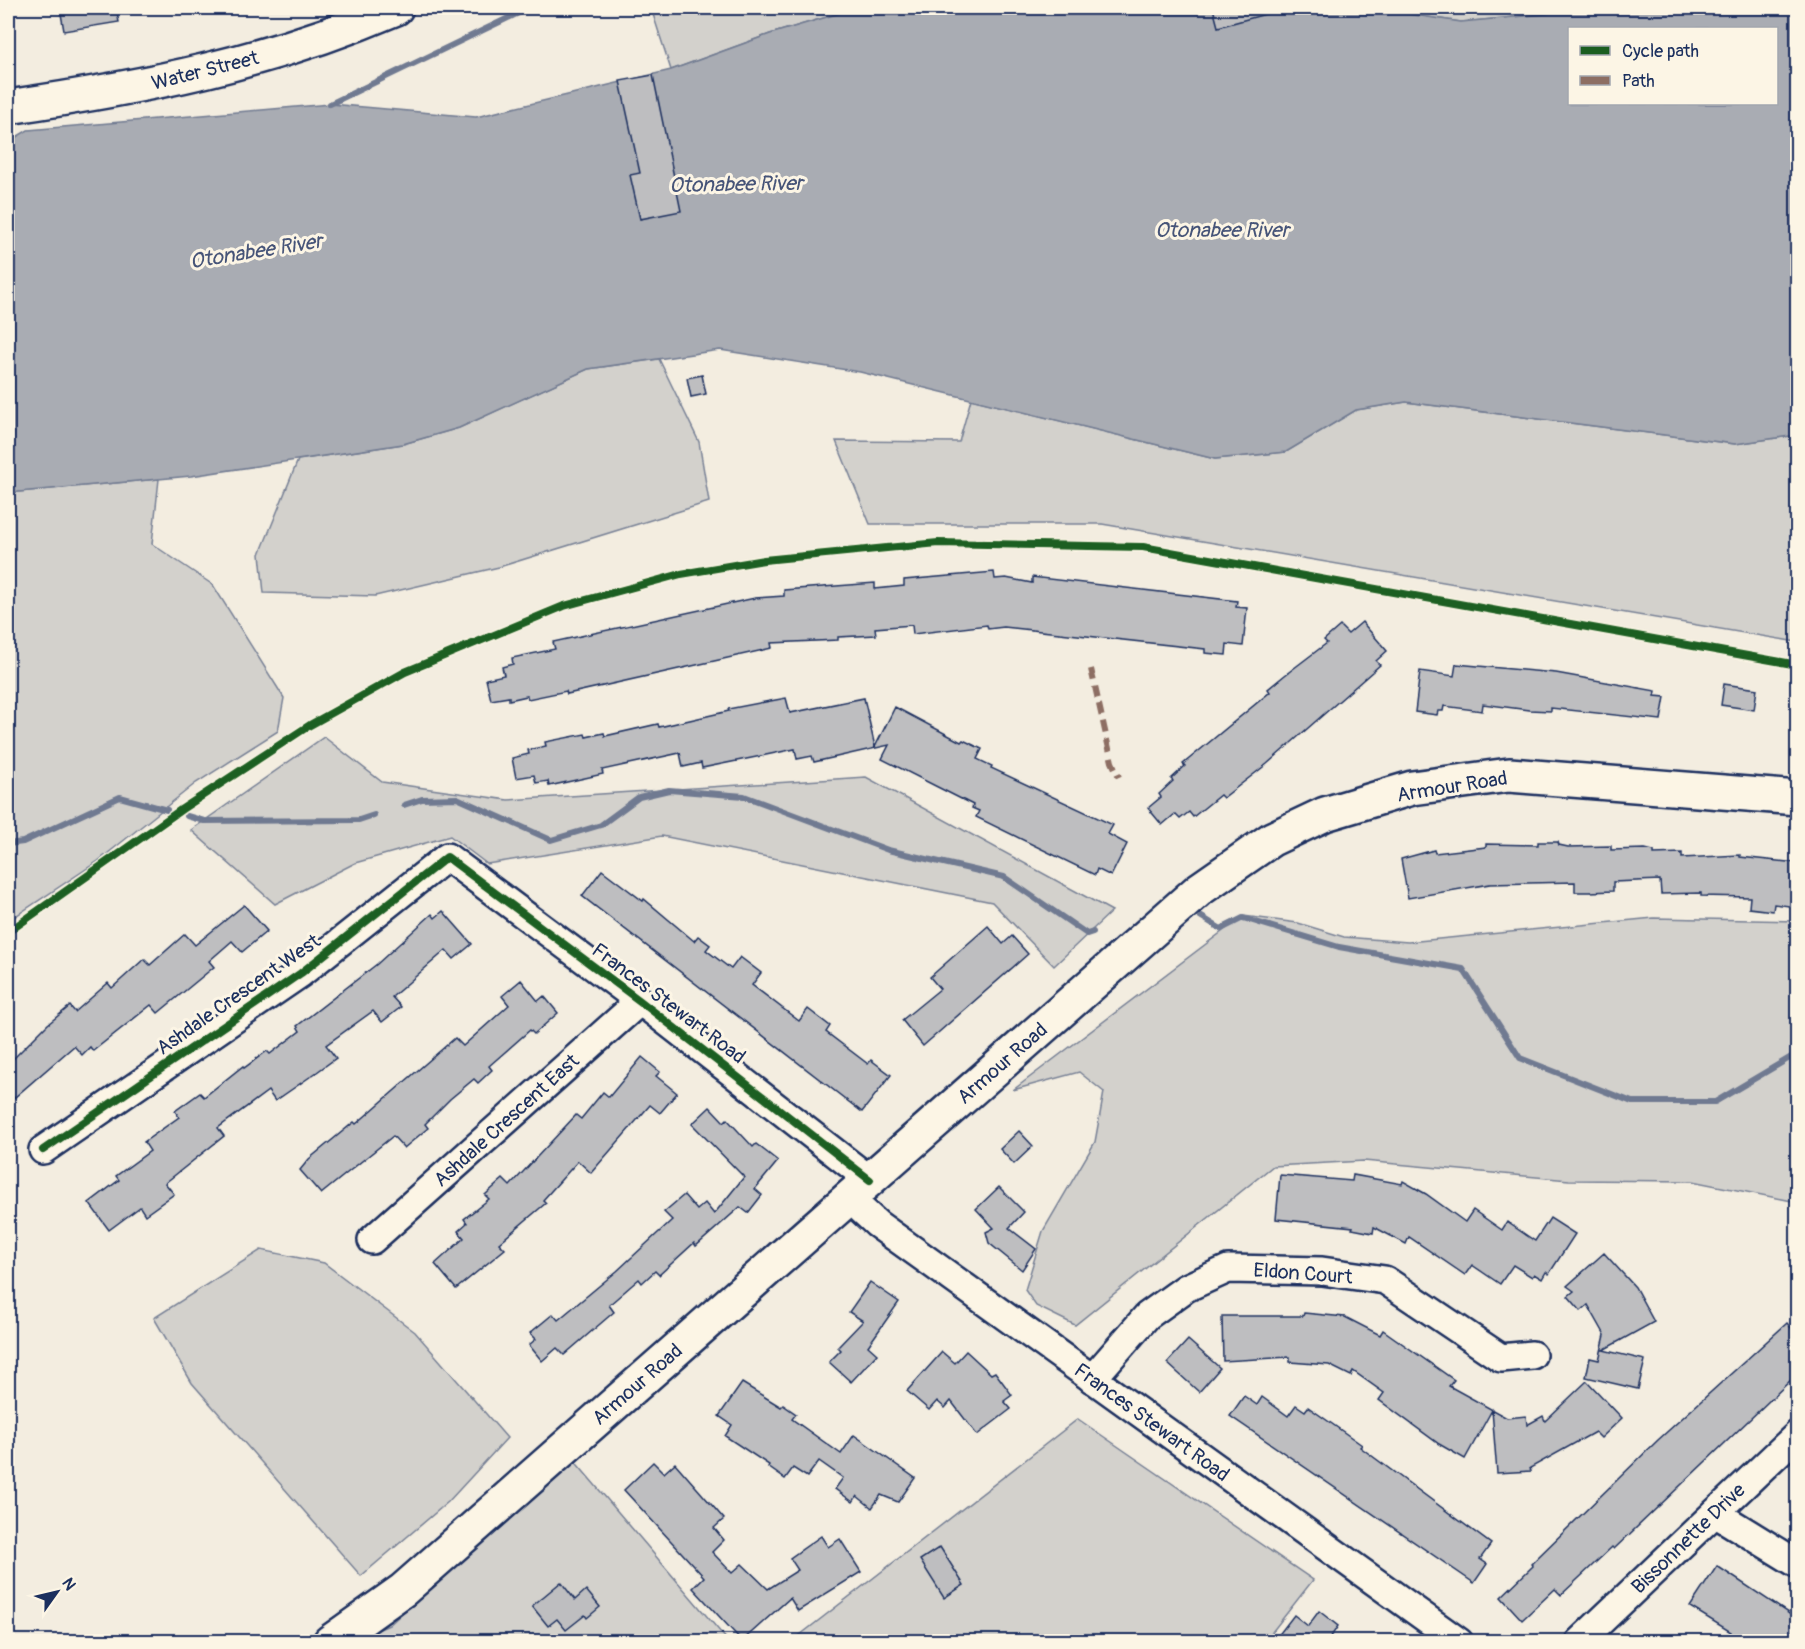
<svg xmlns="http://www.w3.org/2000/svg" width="1805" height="1649" viewBox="0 0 1805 1649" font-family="Pangolin,sans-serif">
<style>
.green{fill:#d3d1cc;stroke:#778095;stroke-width:1.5}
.water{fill:#a9acb3;stroke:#707a91;stroke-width:1.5;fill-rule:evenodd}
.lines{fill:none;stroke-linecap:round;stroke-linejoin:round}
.stream{stroke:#707a91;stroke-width:6}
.building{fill:#bebec0;stroke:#1b2f5e;stroke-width:1.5}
.minor-casing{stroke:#1b2f5e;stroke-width:32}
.major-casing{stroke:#1b2f5e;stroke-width:38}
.minor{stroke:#fcf5e5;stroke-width:27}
.major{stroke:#fcf5e5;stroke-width:33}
.quiet{stroke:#8d6e63;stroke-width:6;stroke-dasharray:12 6;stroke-linecap:butt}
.cycleway-casing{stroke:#fcf5e5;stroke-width:11}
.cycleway{stroke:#1b5e20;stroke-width:8}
.labels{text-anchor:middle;stroke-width:6;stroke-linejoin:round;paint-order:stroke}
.street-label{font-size:20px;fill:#1b2f5e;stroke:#fcf5e5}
.water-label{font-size:21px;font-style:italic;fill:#465478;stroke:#fcf5e5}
</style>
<rect width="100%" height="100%" fill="#f3ede0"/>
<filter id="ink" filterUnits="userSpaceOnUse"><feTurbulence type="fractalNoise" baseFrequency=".0167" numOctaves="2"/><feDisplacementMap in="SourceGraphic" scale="12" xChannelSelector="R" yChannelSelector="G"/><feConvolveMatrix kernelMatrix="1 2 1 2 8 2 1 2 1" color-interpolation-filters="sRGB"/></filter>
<g filter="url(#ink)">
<g class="green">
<polygon points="651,8 857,8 770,34 671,70"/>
<polygon points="1367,8 1573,8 1546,14 1461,22"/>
<polygon points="659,359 699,442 709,502 499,567 375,596 264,593 260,554 298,460 403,444 459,428 588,369"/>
<polygon points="971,399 1215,459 1286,452 1356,410 1406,402 1735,444 1797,435 1797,642 1102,524 870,524 836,441 959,442"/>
<polygon points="159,479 152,544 213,585 284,698 278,731 196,783 98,861 8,921 8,493"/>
<polygon points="324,737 382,782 508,800 866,777 1112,911 1054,966 992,902 662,836 487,864 450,836 355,863 275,904 191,830"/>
<polygon points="1243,916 1298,923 1344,937 1408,942 1654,918 1797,921 1797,1202 1692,1181 1569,1180 1364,1161 1273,1166 1075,1325 1036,1306 1025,1290 1043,1231 1095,1142 1104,1092 1079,1072 1013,1090"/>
<polygon points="261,1250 324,1263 415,1332 507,1438 448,1502 361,1576 192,1383 154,1318"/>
<polygon points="1078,1419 1313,1580 1265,1641 791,1642"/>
<polygon points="572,1458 728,1641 349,1642 389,1625"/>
</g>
<path class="water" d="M857 8H1367L1461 22 1546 14 1573 8H1797V435L1735 444 1406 402 1356 410 1286 452 1215 459 860 372 720 350 588 369 459 428 403 444 191 476 8 493V142L28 130 330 104 476 117 671 70 770 34ZM1570 28H1776V104H1570Z"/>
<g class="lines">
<g class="stream">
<polyline points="330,104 529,8"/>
<polyline points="404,805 422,799 457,798 551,840 601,825 639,797 669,790 744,796 888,850 1004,877 1087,934 1093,932"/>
<polyline points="187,816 204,821 359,820 374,815"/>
<polyline points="8,844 23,842 120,797 167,810"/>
<polyline points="1197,914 1221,929 1243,918 1339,947 1463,969 1520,1058 1632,1102 1715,1102 1798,1053"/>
</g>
</g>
<g class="building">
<polygon points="60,8 116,8 119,22 64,31"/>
<polygon points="1213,8 1272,8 1273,12 1218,27"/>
<polygon points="653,75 681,211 640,219 630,175 640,173 620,81"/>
<polygon points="702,375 706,394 691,397 687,378"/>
<polygon points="994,572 995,579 1006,578 1032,583 1032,577 1237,601 1236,607 1247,608 1243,646 1227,644 1226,655 1205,653 1205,649 1004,627 988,629 987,625 913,634 912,625 875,628 876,635 838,637 838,640 771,643 772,648 567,694 566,691 528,699 527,696 509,700 509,697 491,700 486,679 504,675 502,667 513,664 512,658 555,649 553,642 755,598 784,596 784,590 875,583 875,589 904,586 904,580"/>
<polygon points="1362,622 1387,651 1376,661 1380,665 1267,764 1223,798 1220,795 1193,817 1189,812 1180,819 1175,814 1162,825 1148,808 1161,797 1159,794 1173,781 1171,779 1185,766 1183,764 1270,692 1268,689 1285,675 1327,643 1324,640 1340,626 1348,634"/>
<polygon points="1456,664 1556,673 1656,691 1655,696 1665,697 1661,720 1551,708 1551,711 1529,710 1483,704 1482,711 1444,706 1443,711 1438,711 1437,715 1415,712 1420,671 1454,676"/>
<polygon points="1724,684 1757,689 1754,710 1721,705"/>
<polygon points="786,698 790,713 864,698 875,747 895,707 961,742 963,740 982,749 977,759 992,766 991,768 1113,825 1108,834 1127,844 1111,876 1097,869 1095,875 976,817 979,811 972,808 973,805 882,759 889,745 814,762 812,756 797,759 795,749 702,768 701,763 683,767 680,753 602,770 603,774 549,786 548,781 536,783 534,775 516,778 512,758 529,754 528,750 546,746 545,742 585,734 586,737 604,733 605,736 658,724 659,727 729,711 728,709"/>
<polygon points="1538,842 1558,842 1559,845 1568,847 1611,846 1611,850 1645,849 1654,851 1654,854 1682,853 1682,858 1740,855 1740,857 1797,863 1797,907 1774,904 1773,911 1749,908 1750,897 1701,896 1701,893 1661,894 1660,880 1613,882 1613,891 1590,892 1575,892 1575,882 1490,884 1408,898 1401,859 1434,850 1435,853 1486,847 1486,844 1538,845"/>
<polygon points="602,870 643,901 644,899 694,941 698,936 710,945 706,950 731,969 740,957 761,973 752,985 799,1021 808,1009 830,1026 826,1032 868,1064 871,1060 891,1075 862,1112 582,896"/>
<polygon points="244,905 267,931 242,952 232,941 209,961 214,967 158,1013 151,1005 93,1051 90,1047 82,1055 74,1046 8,1103 8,1064 48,1024 70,1006 75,1012 108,983 112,988 144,959 150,965 185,934 195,945"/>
<polygon points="443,911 472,944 454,959 446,950 392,997 401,1007 382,1022 373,1011 326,1045 336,1058 317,1072 275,1101 268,1091 218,1128 224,1136 165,1183 174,1194 145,1215 140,1207 109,1230 89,1203 119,1180 116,1176 150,1151 144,1142 179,1117 175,1111 200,1093 204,1097 243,1066 244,1068 267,1051 270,1054 300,1031 297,1026 377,964 432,914 435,918"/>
<polygon points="988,926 1003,944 1012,936 1028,954 923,1046 902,1020 940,989 930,977"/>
<polygon points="521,980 538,1001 544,996 558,1013 534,1034 530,1030 489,1066 492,1070 478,1083 474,1079 450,1099 425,1124 428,1128 404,1148 393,1136 321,1194 300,1170 309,1159 354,1122 356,1124 455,1038 463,1046 509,1005 502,996"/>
<polygon points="642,1057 660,1072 656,1076 677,1093 660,1113 650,1105 591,1173 578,1161 543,1200 546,1203 499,1243 505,1249 456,1289 435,1264 464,1238 458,1231 467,1223 464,1219 489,1199 485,1195 503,1179 510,1186 576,1115 581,1119 603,1092 609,1097"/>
<polygon points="710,1107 724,1122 727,1119 753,1147 756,1144 778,1161 755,1189 762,1195 748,1213 740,1207 696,1246 694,1243 659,1275 655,1271 642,1283 639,1279 609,1305 614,1312 564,1355 557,1348 542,1361 529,1345 536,1339 530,1333 553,1314 558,1320 617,1271 672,1220 664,1212 684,1195 697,1210 705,1203 714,1214 744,1177 692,1124"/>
<polygon points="1019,1131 1033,1146 1014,1164 1000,1149"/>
<polygon points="1280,1175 1352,1181 1353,1175 1402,1184 1403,1181 1426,1194 1465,1222 1473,1210 1502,1230 1507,1222 1535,1241 1550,1218 1575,1234 1549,1274 1546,1272 1542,1279 1534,1274 1532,1277 1513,1265 1500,1284 1472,1265 1465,1275 1409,1237 1406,1244 1374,1227 1373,1233 1352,1229 1353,1227 1276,1219"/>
<polygon points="999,1187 1024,1212 1009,1228 1036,1249 1022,1270 989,1243 986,1232 994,1228 976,1209"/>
<polygon points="1604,1253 1635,1287 1654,1322 1603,1350 1645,1360 1638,1389 1586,1377 1590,1358 1599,1360 1605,1335 1588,1305 1581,1311 1568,1296 1574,1291 1567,1286"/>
<polygon points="870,1282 899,1302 868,1346 877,1354 851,1382 829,1362 841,1350 838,1347 863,1321 849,1312"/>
<polygon points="1304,1313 1345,1317 1380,1335 1383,1330 1454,1380 1449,1386 1507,1418 1526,1416 1527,1425 1543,1416 1545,1421 1587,1381 1622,1418 1601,1438 1595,1432 1530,1468 1531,1471 1497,1473 1492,1410 1465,1459 1439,1444 1379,1400 1384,1393 1353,1371 1351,1376 1329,1365 1290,1362 1290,1357 1223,1361 1222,1316 1303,1316"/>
<polygon points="1787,1323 1797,1335 1797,1372 1792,1379 1614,1549 1612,1547 1561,1595 1555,1589 1522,1620 1501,1597 1533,1566 1531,1564 1658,1440"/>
<polygon points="1188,1340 1220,1368 1199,1392 1167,1363"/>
<polygon points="966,1351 991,1374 995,1372 1012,1395 1004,1401 1011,1409 977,1435 951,1401 945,1408 937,1401 929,1410 907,1391 942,1352 955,1363"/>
<polygon points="742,1383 781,1407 783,1405 796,1414 792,1419 841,1454 854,1435 915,1478 898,1502 881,1495 872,1508 857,1496 853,1502 835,1489 843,1478 819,1461 807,1477 793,1468 785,1479 768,1467 769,1465 725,1436 732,1425 719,1416"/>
<polygon points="1244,1396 1257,1405 1262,1397 1288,1416 1296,1405 1305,1411 1308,1407 1362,1445 1360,1447 1491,1544 1480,1559 1487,1564 1474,1583 1230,1416"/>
<polygon points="653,1462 664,1473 675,1463 724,1519 714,1528 724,1540 712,1552 732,1573 742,1564 768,1589 798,1570 790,1558 821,1536 828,1547 840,1539 861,1572 798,1611 790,1598 742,1641 693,1588 704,1577 624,1490"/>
<polygon points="940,1547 964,1585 944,1598 920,1560"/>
<polygon points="1717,1566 1797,1619 1797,1641 1739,1641 1729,1635 1731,1632 1690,1607"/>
<polygon points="561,1582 575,1600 586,1590 600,1607 587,1618 585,1615 566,1630 557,1619 548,1626 532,1606"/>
<polygon points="1319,1611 1338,1626 1328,1641 1274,1641 1294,1615 1308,1626"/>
</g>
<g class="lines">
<g class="minor-casing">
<g id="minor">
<polyline points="43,1150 301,973 447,857 640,1001 870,1180"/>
<polyline points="849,1198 877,1224 1459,1642"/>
<polyline points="372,1240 640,1001"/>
<polyline points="1092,1379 1147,1316 1186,1288 1228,1269 1322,1271 1385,1280 1501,1358 1532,1355"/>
<polyline points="1715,1513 1798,1564"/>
<polyline points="1579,1642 1798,1434"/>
</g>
</g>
<g class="major-casing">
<g id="major">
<path d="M8 107C144 87 268 63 396 8"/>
<polyline points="330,1642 403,1590 1200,889 1272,839 1325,814 1412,788 1509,775 1798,798"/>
</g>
</g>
<use href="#minor" class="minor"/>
<use href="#major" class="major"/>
<polyline class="quiet" points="1091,669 1112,762 1119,777"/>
<g class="cycleway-casing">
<g id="cycleway">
<polyline points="8,932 182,809 310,725 405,672 564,606 681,574 764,560 938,543 1143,547 1798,665"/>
<polyline points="43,1150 301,973 447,857 640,1001 870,1180"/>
</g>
</g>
<use href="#cycleway" class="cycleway"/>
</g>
</g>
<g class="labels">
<g class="street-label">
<text transform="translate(205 70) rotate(-14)" y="7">Water Street</text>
<text transform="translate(1452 786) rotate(-9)" y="7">Armour Road</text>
<text transform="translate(238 994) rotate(-35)" y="7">Ashdale Crescent West</text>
<text transform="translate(669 1003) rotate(37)" y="7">Frances Stewart Road</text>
<text transform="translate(1002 1063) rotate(-41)" y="7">Armour Road</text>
<text transform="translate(506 1120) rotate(-42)" y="7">Ashdale Crescent East</text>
<text transform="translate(1303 1273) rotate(4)" y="7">Eldon Court</text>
<text transform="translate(637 1384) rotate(-41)" y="7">Armour Road</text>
<text transform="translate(1152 1422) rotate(36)" y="7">Frances Stewart Road</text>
<text transform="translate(1688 1538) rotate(-44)" y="7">Bissonnette Drive</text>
</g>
<g class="water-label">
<text transform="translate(736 184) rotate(-1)" y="7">Otonabee River</text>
<text x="1222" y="237">Otonabee River</text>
<text transform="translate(256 251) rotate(-9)" y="7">Otonabee River</text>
</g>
</g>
<rect width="1805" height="1649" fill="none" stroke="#fcf5e5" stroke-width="30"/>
<rect x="15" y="15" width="1775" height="1619" fill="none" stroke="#1b2f5e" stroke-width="2" filter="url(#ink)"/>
<rect x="1568" y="27" width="210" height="78" fill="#fcf5e5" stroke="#a2a6af" stroke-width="1.5"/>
<rect x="1580" y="46" width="30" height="9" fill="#1b5e20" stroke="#a2a6af" stroke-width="1.5"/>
<text x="1622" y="57" font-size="18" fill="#1b2f5e">Cycle path</text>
<rect x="1580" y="76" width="30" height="9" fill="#8d6e63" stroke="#a2a6af" stroke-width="1.5"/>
<text x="1622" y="87" font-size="18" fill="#1b2f5e">Path</text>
<g transform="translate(57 1592) rotate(56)" stroke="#fcf5e5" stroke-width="4.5" paint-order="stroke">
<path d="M0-4.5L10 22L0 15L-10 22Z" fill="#1b2f5e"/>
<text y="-9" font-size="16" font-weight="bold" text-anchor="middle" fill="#1b2f5e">N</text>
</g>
</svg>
